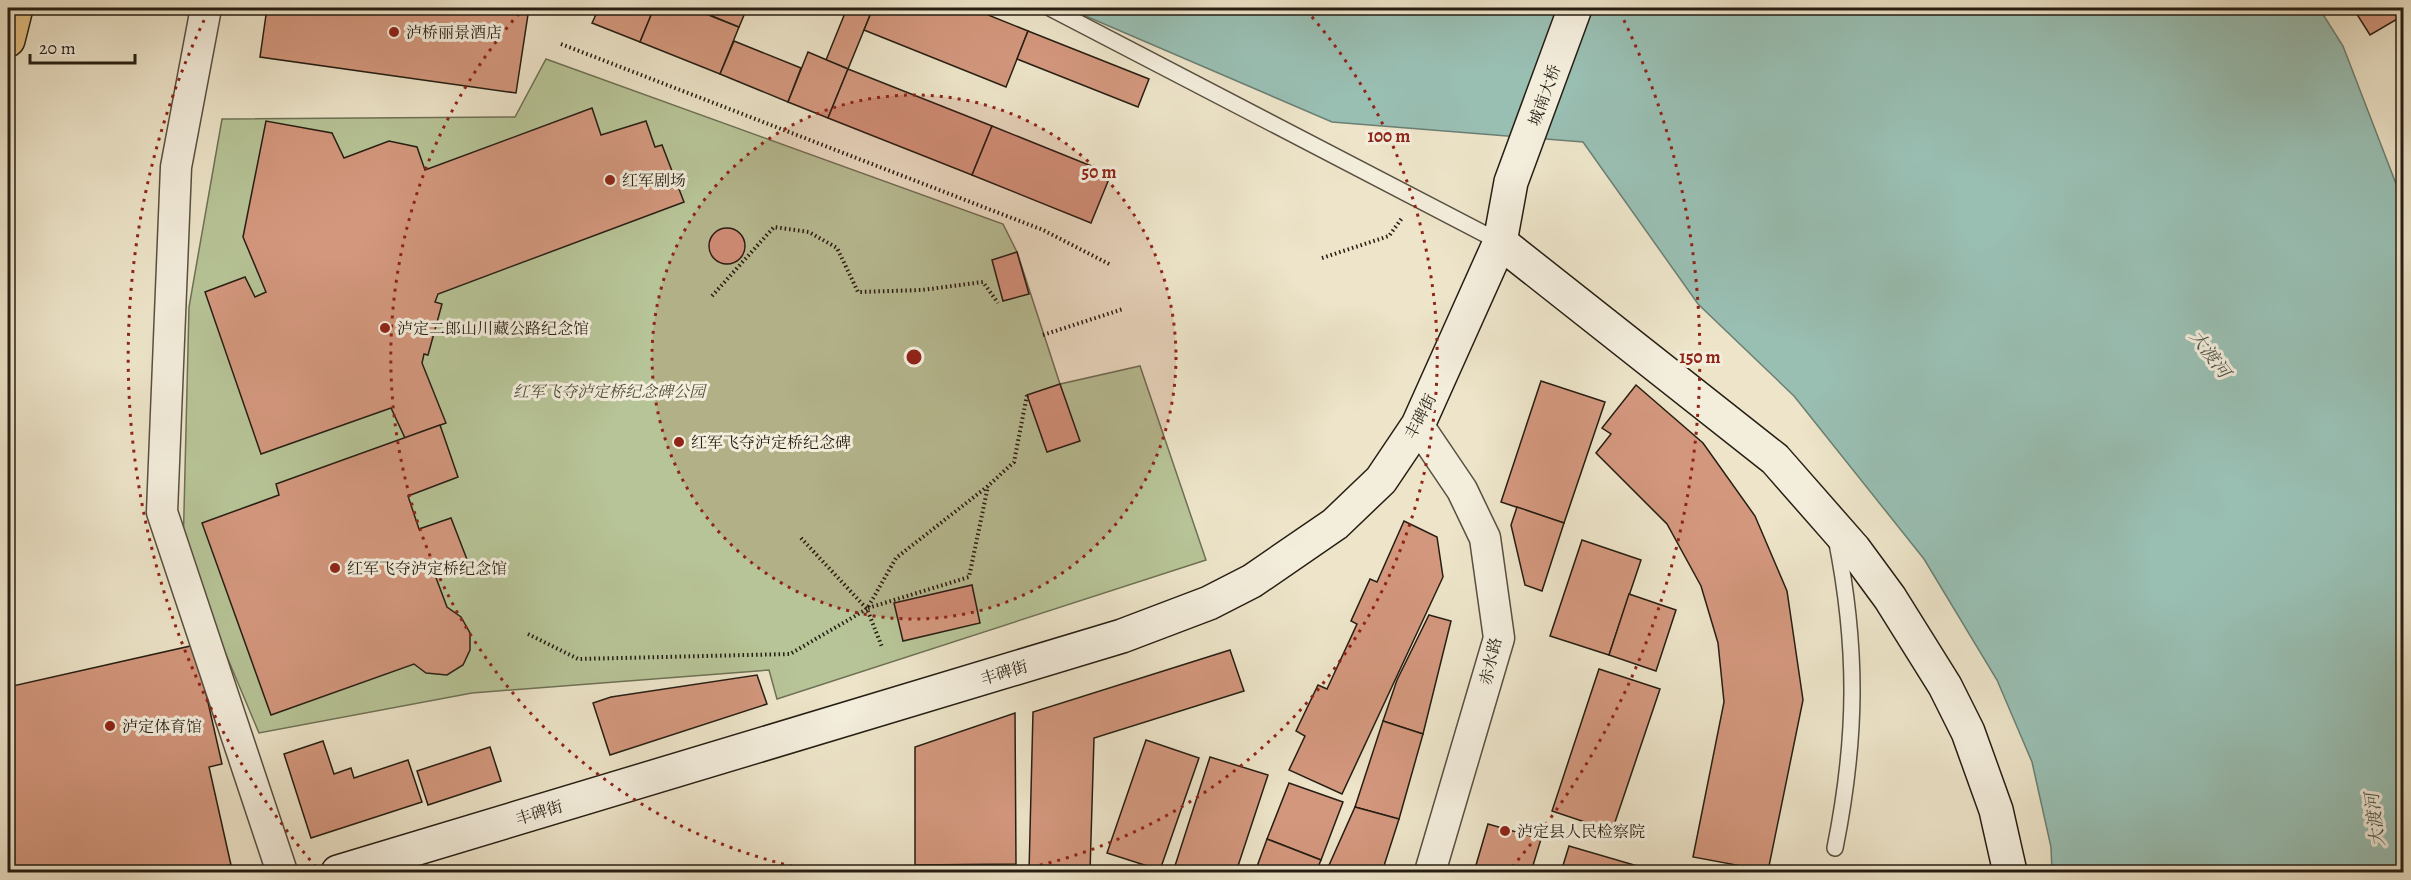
<svg xmlns="http://www.w3.org/2000/svg" width="2411" height="880" viewBox="0 0 2411 880" font-family="Alegreya,'Noto Serif SC',serif">
<style>
.green{fill:#b7c497;stroke:#6e7155;stroke-width:1.5}
.water{fill:#99bfb3;stroke:#6b7f73;stroke-width:1.5}
.building{fill:#d3977d;stroke:#261e13;stroke-width:1.5}
.lines{fill:none;stroke-linecap:round;stroke-linejoin:round}
.lane-casing{stroke:#585040;stroke-width:18}
.street-casing{stroke:#585040;stroke-width:33}
.secondary-casing{stroke:#261e13;stroke-width:36}
.highway-casing{stroke:#261e13;stroke-width:36}
.path{stroke:#261e13;stroke-width:4;stroke-dasharray:1.5 3;stroke-linecap:butt}
.lane{stroke:#f3eddc;stroke-width:15}
.street{stroke:#f3eddc;stroke-width:30}
.secondary{stroke:#f3eddc;stroke-width:33}
.highway{stroke:#e6c284;stroke-width:33}
.ring{fill:none;stroke:#8f2418;stroke-width:3;stroke-dasharray:3 6}
.poi-dot{fill:#8f2418;stroke:#f3eddc;stroke-width:2}
.labels{text-anchor:middle;stroke-width:6;stroke-linejoin:round;paint-order:stroke}
.poi-label{font-size:16px;fill:#261e13;stroke:#f3eddc;text-anchor:start}
.street-label{font-size:16px;fill:#261e13;stroke:#f3eddc}
.park-label{font-size:16px;font-style:italic;fill:#52503b;stroke:#f3eddc}
.water-label{font-size:18px;font-style:italic;fill:#4e564b;stroke:#f3eddc}
.centre{fill:#8f2418;stroke:#f3eddc;stroke-width:3}
.ring-label{font-size:18px;text-anchor:middle;font-weight:bold;fill:#8f2418;stroke:#f3eddc;stroke-width:6;stroke-linejoin:round;paint-order:stroke}
</style>
<rect width="100%" height="100%" fill="#ede4c9"/>
<filter id="stains"><feTurbulence type="fractalNoise" baseFrequency=".00333" numOctaves="4"/><feColorMatrix values="0 0 0 0 .2 0 0 0 0 .09 0 0 0 0 .02 0 0 0 .5 -.17"/></filter>
<radialGradient id="worn" r=".72"><stop offset=".6" stop-color="#630" stop-opacity="0"/><stop offset="1" stop-color="#630" stop-opacity=".3"/></radialGradient>
<polygon class="green" points="546,59 1003,224 1017,252 1060,384 1140,366 1206,560 777,699 769,670 472,693 259,733 183,552 189,307 222,119 515,117"/>
<polygon class="water" points="1067,8 2319,8 2343,46 2403,202 2403,872 2052,872 2051,847 2032,762 1997,680 1924,559 1794,396 1698,304 1583,142 1332,122"/>
<g class="building">
<polygon points="267,8 529,8 516,93 260,57"/>
<polygon points="599,8 654,8 640,42 592,23"/>
<polygon points="654,8 691,8 739,27 720,74 640,42"/>
<polygon points="715,8 747,8 739,27 712,16"/>
<polygon points="847,8 873,8 848,69 826,60"/>
<polygon points="873,8 971,8 1028,31 1006,87 864,30"/>
<polygon points="2353,8 2392,8 2399,18 2370,35"/>
<polygon points="1028,31 1149,79 1138,107 1017,59"/>
<polygon points="734,41 801,68 788,102 720,74"/>
<polygon points="808,52 848,69 828,118 788,102"/>
<polygon points="848,69 992,126 972,175 828,118"/>
<polygon points="592,108 601,135 646,121 655,147 662,145 684,202 438,294 435,302 442,304 428,355 424,354 422,363 446,423 405,438 391,408 261,454 205,292 245,277 255,297 266,292 243,237 266,121 332,133 344,158 389,141 417,147 425,170"/>
<polygon points="992,126 1111,174 1091,223 972,175"/>
<circle cx="727" cy="246" r="18"/>
<polygon points="1017,252 1029,294 1003,301 992,260"/>
<polygon points="1541,381 1605,402 1564,523 1501,502"/>
<polygon points="1060,384 1080,441 1047,452 1027,395"/>
<polygon points="1636,385 1703,443 1755,516 1787,591 1803,700 1768,871 1693,857 1724,702 1718,643 1701,586 1667,524 1596,453 1611,434 1602,428"/>
<polygon points="440,425 458,477 408,496 419,529 451,518 468,562 435,575 447,607 461,617 470,633 470,650 463,665 447,675 426,673 414,664 271,715 202,523 279,495 276,484"/>
<polygon points="1517,507 1564,523 1542,591 1525,585 1511,525"/>
<polygon points="1404,521 1437,537 1443,577 1342,794 1289,770 1305,736 1296,731 1318,685 1327,689 1357,624 1351,621 1370,579 1377,582"/>
<polygon points="1582,540 1641,560 1609,655 1550,636"/>
<polygon points="972,585 980,623 903,641 894,603"/>
<polygon points="1629,594 1676,610 1656,671 1609,655"/>
<polygon points="1429,615 1451,621 1423,734 1383,721 1397,680"/>
<polygon points="195,645 222,764 209,767 231,865 199,872 8,872 8,687"/>
<polygon points="1230,650 1244,691 1094,738 1090,872 1029,872 1033,712"/>
<polygon points="1599,669 1660,689 1612,831 1552,811"/>
<polygon points="757,675 767,704 610,755 593,703 611,697"/>
<polygon points="1015,713 1016,864 915,865 915,747"/>
<polygon points="1383,721 1423,734 1399,819 1355,807"/>
<polygon points="1146,740 1199,758 1160,870 1107,853"/>
<polygon points="323,741 334,774 351,768 354,778 408,760 422,802 311,838 284,754"/>
<polygon points="490,747 501,781 428,805 417,771"/>
<polygon points="1210,757 1268,775 1236,872 1173,872"/>
<polygon points="1289,783 1343,802 1321,860 1267,839"/>
<polygon points="1355,807 1399,819 1382,872 1326,872"/>
<polygon points="1488,824 1541,839 1531,872 1474,872"/>
<polygon points="1267,839 1321,860 1316,872 1255,872"/>
<polygon points="1569,846 1658,872 1561,872"/>
</g>
<g class="lines">
<g class="lane-casing">
<g id="lane">
<polyline points="1050,8 1500,242"/>
<path d="M1835 848C1857 738 1858 648 1836 538"/>
</g>
</g>
<g class="street-casing">
<g id="street">
<polyline points="206,8 176,167 162,512 282,872"/>
<polyline points="1418,425 1462,490 1485,538 1499,638 1430,872"/>
</g>
</g>
<g class="secondary-casing">
<g id="secondary">
<polyline points="1500,242 1775,459 1854,549 1890,598 1945,686 1968,732 1996,810 2010,872"/>
<polyline points="338,872 1122,636 1209,603 1252,581 1335,524 1381,480 1418,425 1500,242 1511,182 1575,8"/>
</g>
</g>
<g class="highway-casing">
<polyline id="highway" points="8,40 16,8"/>
</g>
<g class="path">
<polyline points="561,44 1043,230 1111,265"/>
<polyline points="1322,258 1389,236 1402,218"/>
<polyline points="712,296 774,227 809,232 837,248 858,292 922,290 983,282 998,303"/>
<polyline points="1043,335 1123,309"/>
<polyline points="801,538 867,609 882,647"/>
<polyline points="868,608 969,577 988,486"/>
<polyline points="528,634 578,659 790,654 867,609 896,558 988,486 1014,462 1027,395"/>
</g>
<use href="#lane" class="lane"/>
<use href="#street" class="street"/>
<use href="#secondary" class="secondary"/>
<use href="#highway" class="highway"/>
</g>
<circle cx="914" cy="357" r="262" fill="#8f2418" fill-opacity=".12"/>
<g class="ring">
<circle cx="914" cy="357" r="262"/>
<path d="M819 872A524 524 0 0 1 522 10M1306 10A524 524 0 0 1 1009 872"/>
<path d="M316 867A786 786 0 0 1 208 12M1620 12A786 786 0 0 1 1512 867"/>
</g>
<g class="poi-dot">
<circle cx="394" cy="32" r="6"/>
<circle cx="610" cy="180" r="6"/>
<circle cx="385" cy="328" r="6"/>
<circle cx="679" cy="442" r="6"/>
<circle cx="335" cy="568" r="6"/>
<circle cx="110" cy="726" r="6"/>
<circle cx="1505" cy="831" r="6"/>
</g>
<g class="labels">
<g class="poi-label">
<text x="406" y="38">泸桥丽景酒店</text>
<text x="622" y="186">红军剧场</text>
<text x="397" y="334">泸定二郎山川藏公路纪念馆</text>
<text x="691" y="448">红军飞夺泸定桥纪念碑</text>
<text x="347" y="574">红军飞夺泸定桥纪念馆</text>
<text x="122" y="732">泸定体育馆</text>
<text x="1517" y="837">泸定县人民检察院</text>
</g>
<g class="street-label">
<text transform="translate(1544 95) rotate(-70)" y="6">城南大桥</text>
<text transform="translate(1420 416) rotate(-62)" y="6">丰碑街</text>
<text transform="translate(1490 661) rotate(-77)" y="6">赤水路</text>
<text transform="translate(1004 672) rotate(-17)" y="6">丰碑街</text>
<text transform="translate(539 812) rotate(-17)" y="6">丰碑街</text>
</g>
<g class="park-label">
<text x="609" y="397">红军飞夺泸定桥纪念碑公园</text>
</g>
<g class="water-label">
<text transform="translate(2210 354) rotate(53)" y="6">大渡河</text>
<text transform="translate(2375 820) rotate(-97)" y="6">大渡河</text>
</g>
</g>
<circle cx="914" cy="357" r="9" class="centre"/>
<g class="ring-label">
<text x="1389" y="142">100 m</text>
<text x="1099" y="178">50 m</text>
<text x="1700" y="363">150 m</text>
</g>
<rect width="2411" height="880" fill="none" stroke="#ede4c9" stroke-width="30"/>
<rect x="9" y="9" width="2393" height="862" fill="none" stroke="#261e13" stroke-width="3"/>
<rect x="15" y="15" width="2381" height="850" fill="none" stroke="#261e13" stroke-width="1.5"/>
<path d="M30 54v9h105v-9" fill="none" stroke="#261e13" stroke-width="3"/>
<text x="39" y="54" font-size="18" fill="#261e13" stroke="#f3eddc" stroke-width="4.5" paint-order="stroke">20 m</text>
<rect width="100%" height="100%" filter="url(#stains)"/>
<rect width="100%" height="100%" fill="url(#worn)"/>
</svg>
